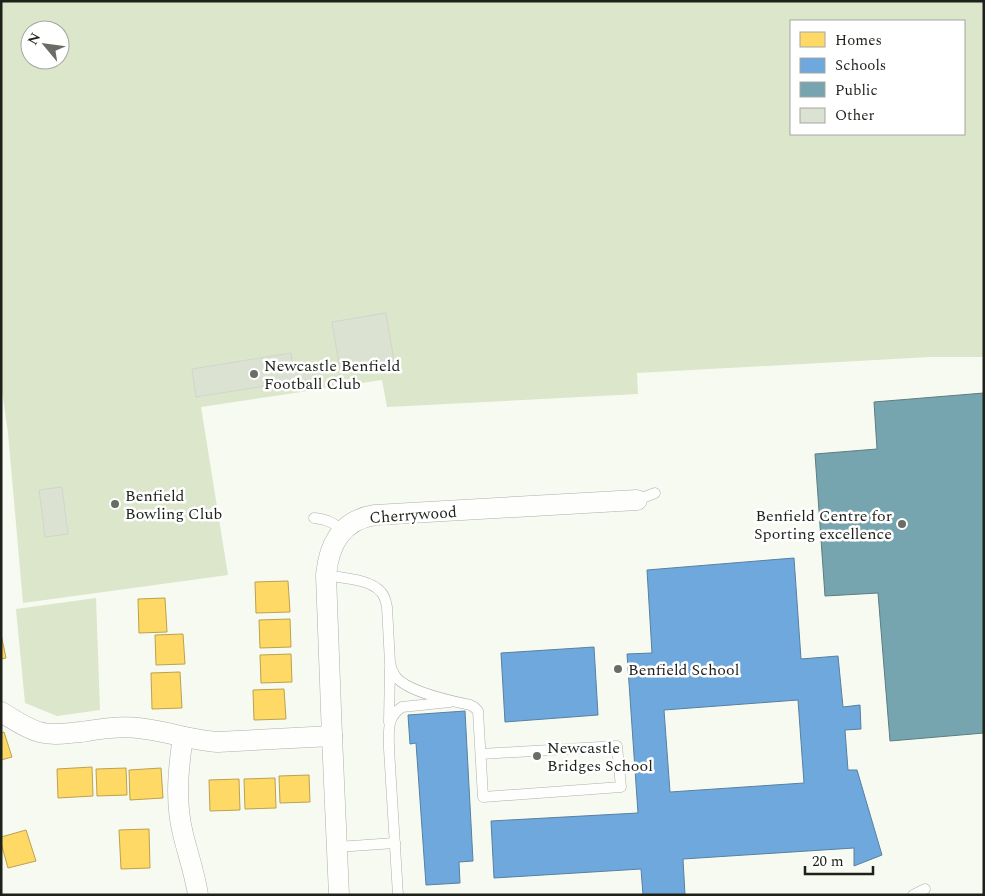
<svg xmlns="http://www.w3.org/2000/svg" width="985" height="896" viewBox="0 0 985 896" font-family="Spectral,serif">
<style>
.green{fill:#dbe6ca;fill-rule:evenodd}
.homes{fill:#ffd966;stroke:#bca24f}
.schools{fill:#6fa8dc;stroke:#5780a2;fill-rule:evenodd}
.public{fill:#76a5af;stroke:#5c7d82}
.building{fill:#dce2d2;stroke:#d2d5ce}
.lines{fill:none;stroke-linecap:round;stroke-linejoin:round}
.lane-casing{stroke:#adb0aa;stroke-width:11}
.street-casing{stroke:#adb0aa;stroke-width:21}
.lane{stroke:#fefefd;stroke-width:10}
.street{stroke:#fefefd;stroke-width:20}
.poi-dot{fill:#6a6d65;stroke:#fff;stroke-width:2}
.labels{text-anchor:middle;stroke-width:5;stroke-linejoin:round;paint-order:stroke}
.poi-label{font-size:16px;fill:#1e211a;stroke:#fff;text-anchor:start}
.street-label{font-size:16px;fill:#1e211a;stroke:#fff}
</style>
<rect width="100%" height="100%" fill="#f6faf1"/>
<g class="green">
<path d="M1 1H984V357H930L637 373 638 394 387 407 382 380 201 407 228 575 23 603 8 433 1 383ZM791 21H964V134H791ZM30 30H60V60H30Z"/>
<polygon points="96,598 100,710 57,716 25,703 16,609"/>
</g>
<g class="homes">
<polygon points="288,581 290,612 256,613 255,582"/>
<polygon points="165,598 167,632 139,633 138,599"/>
<polygon points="290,619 291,647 260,648 259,620"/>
<polygon points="1,634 6,658 1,659"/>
<polygon points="183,634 185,664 156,665 155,635"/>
<polygon points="291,654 292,682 261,683 260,655"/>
<polygon points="180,672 182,708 152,709 151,673"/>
<polygon points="284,689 286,719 254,720 253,690"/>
<polygon points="4,732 12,757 1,760 1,733"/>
<polygon points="92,767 93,796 58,798 57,769"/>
<polygon points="126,768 127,795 97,796 96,769"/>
<polygon points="161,768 163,798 130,800 129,770"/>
<polygon points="309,775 310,802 280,803 279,776"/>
<polygon points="275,778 276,808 245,809 244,779"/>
<polygon points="239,779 240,810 210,811 209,780"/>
<polygon points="149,829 150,868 121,869 119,830"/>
<polygon points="26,830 36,861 8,868 1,843 1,837"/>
</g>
<g class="schools">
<path d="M794 558 801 659 838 656 843 707 860 705 861 729 845 730 848 770H857L882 855 854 866V848L683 859 685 895H643L641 869 494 878 491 821 638 813 627 654 652 653 647 570ZM798 700 804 783 670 792 664 710Z"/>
<polygon points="594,647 598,715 505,722 501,653"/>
<polygon points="465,711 473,861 459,862 460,883 426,885 416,743 410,744 408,715"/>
</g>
<polygon class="public" points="984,393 984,733 890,741 878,593 825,596 815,454 877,449 874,402"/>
<g class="building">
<polygon points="386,313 394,361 340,370 332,322"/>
<polygon points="291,353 293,369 314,365 316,378 196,397 192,369"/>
<polygon points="62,487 68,534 45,537 39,490"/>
</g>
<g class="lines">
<g class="lane-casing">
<g id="lane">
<polyline points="637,500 655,493"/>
<path d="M314 518C327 519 334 523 343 531"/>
<path d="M326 575C342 578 370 579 381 592 385 596 386 602 387 607L390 663C391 669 393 673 396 677 408 692 451 701 470 705L474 707 478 711 483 797 621 787 617 746 481 754"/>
<polyline points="389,722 390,667"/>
<polyline points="337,847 395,843"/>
<path d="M398 895 389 749C389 733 386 717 402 707L450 702"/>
<polyline points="913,895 925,889"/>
</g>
</g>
<g class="street-casing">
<g id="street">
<path d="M1 712C13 719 25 728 39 732 53 736 67 733 81 732 100 729 119 726 138 728 166 731 191 740 218 742L332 736"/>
<path d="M183 737C178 770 175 802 183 834 188 855 195 874 198 895"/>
<path d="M339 895 332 736 326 575C329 544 342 520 375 515L637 500"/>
</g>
</g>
<use href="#lane" class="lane"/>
<use href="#street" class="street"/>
</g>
<g class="poi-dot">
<circle cx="254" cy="374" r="5"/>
<circle cx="115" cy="504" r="5"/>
<circle cx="902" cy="524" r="5"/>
<circle cx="618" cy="669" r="5"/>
<circle cx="537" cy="756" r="5"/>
</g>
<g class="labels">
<g class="poi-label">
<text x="264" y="371">Newcastle Benfield<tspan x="264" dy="18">Football Club</tspan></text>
<text x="125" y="501">Benfield<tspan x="125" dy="18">Bowling Club</tspan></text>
<text x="892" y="521" text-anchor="end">Benfield Centre for<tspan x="892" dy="18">Sporting excellence</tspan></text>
<text x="628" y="675">Benfield School</text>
<text x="547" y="753">Newcastle<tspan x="547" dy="18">Bridges School</tspan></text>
</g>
<g class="street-label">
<text transform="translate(413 514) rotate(-4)" y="6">Cherrywood</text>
</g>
</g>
<rect width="985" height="896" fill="none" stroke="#1e211a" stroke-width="5"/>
<rect x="790" y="20" width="175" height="115" fill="#ffffff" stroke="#a5a6a3"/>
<rect x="800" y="32" width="25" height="15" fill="#ffd966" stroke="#a5a6a3"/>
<text x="835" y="45" font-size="15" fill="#1e211a">Homes</text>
<rect x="800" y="58" width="25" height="15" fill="#6fa8dc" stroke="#a5a6a3"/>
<text x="835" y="70" font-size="15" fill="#1e211a">Schools</text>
<rect x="800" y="82" width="25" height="15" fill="#76a5af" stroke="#a5a6a3"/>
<text x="835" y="95" font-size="15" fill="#1e211a">Public</text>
<rect x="800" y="108" width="25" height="15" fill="#dce2d2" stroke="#a5a6a3"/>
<text x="835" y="120" font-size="15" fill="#1e211a">Other</text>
<g transform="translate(45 45) rotate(299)"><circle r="24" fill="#ffffff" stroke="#a5a6a3"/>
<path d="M0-4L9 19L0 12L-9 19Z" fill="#6a6d65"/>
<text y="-8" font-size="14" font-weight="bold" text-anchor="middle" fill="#1e211a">N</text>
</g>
<path d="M805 866v8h68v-8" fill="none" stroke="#1e211a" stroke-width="2.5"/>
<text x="812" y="866" font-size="15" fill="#1e211a" stroke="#ffffff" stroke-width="4" paint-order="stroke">20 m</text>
</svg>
